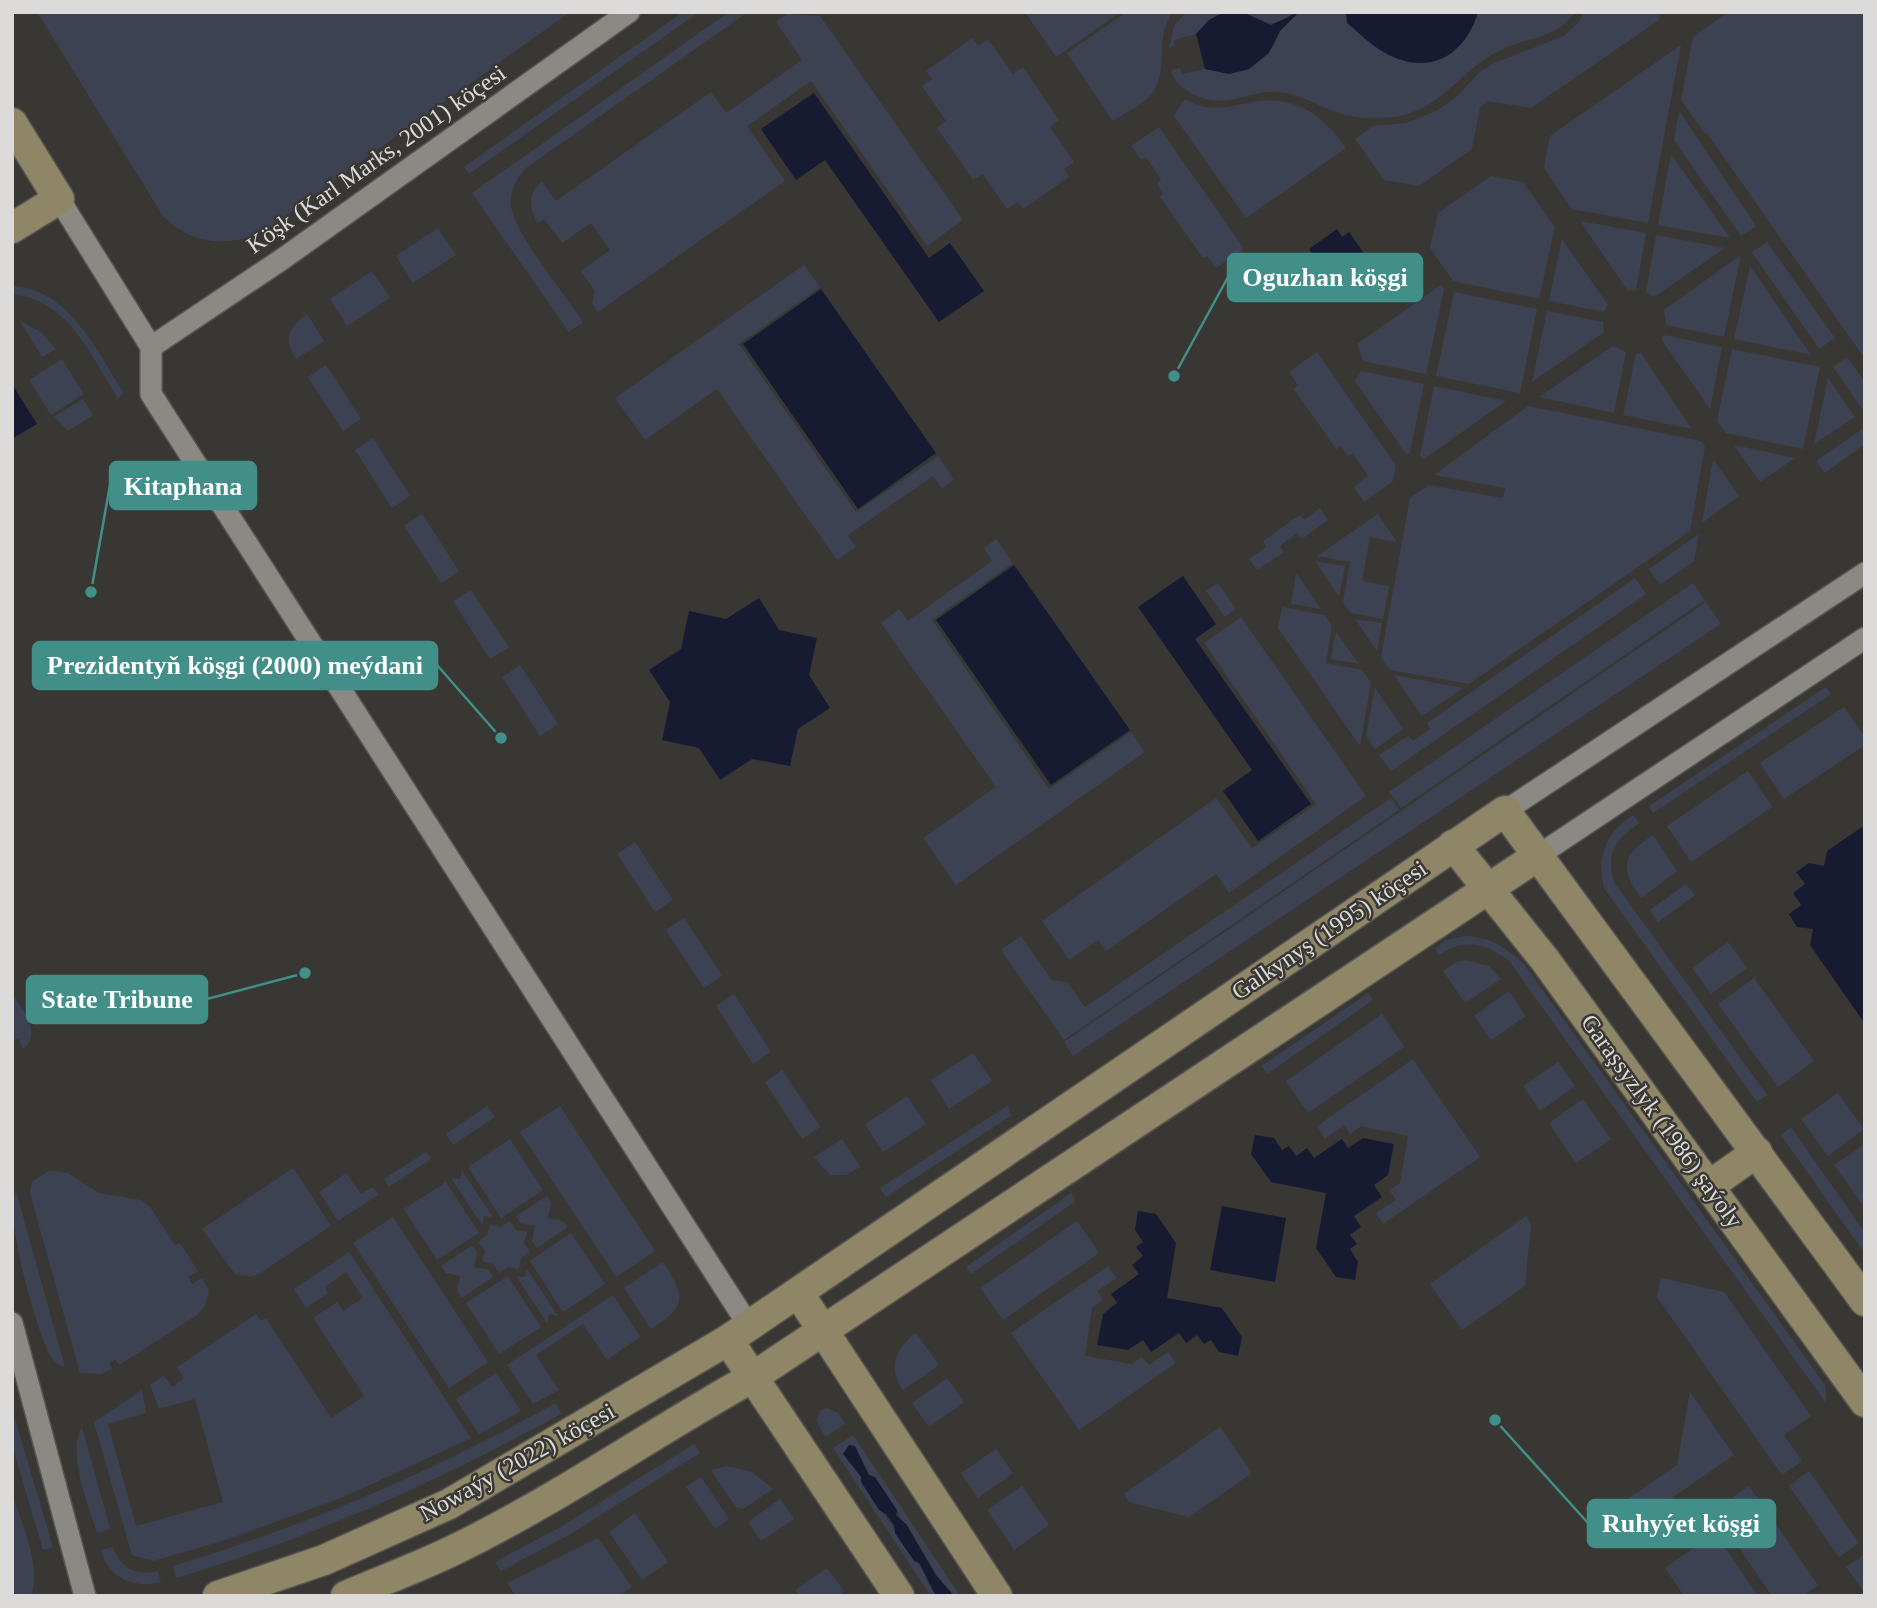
<svg xmlns="http://www.w3.org/2000/svg" width="1877" height="1608" viewBox="0 0 1877 1608" font-family="Georgia,serif">
<style>
.green{fill:#3d4253}
.water{fill:#171b32}
.lines{fill:none;stroke-linecap:round;stroke-linejoin:round}
.street-casing{stroke:#555450;stroke-width:24}
.secondary-casing{stroke:#555450;stroke-width:33}
.street{stroke:#8b8984;stroke-width:21}
.secondary{stroke:#8f8667;stroke-width:30}
.labels{text-anchor:middle;stroke-width:5;stroke-linejoin:round;paint-order:stroke}
.street-label{font-size:24px;fill:#dcdbd9;stroke:#393733}
.leader{fill:none;stroke:#428f89;stroke-width:2.5}
.callout-dot{fill:#428f89;stroke:#393733;stroke-width:2.5}
.callout{fill:#428f89;stroke:#428f89;stroke-width:2.5}
.callout-label{font-size:26px;text-anchor:middle;font-weight:bold;fill:#fff}
</style>
<rect width="100%" height="100%" fill="#393733"/>
<g class="green">
<path d="M37 12H570L264 231C228 248 192 245 163 216Z"/>
<polygon points="683,12 699,12 469,174 464,167"/>
<path d="M729 12H748L526 168C516 177 509 194 511 207 516 235 566 296 583 322L569 332 472 193Z"/>
<polygon points="1025,12 1121,12 1056,57"/>
<path d="M1127 12H1173C1153 37 1171 72 1150 96 1141 106 1124 113 1113 121L1067 53Z"/>
<polygon points="1224,12 1209,21 1196,34 1174,40 1175,46 1169,48 1174,26 1186,13"/>
<path d="M1243 12H1293C1276 31 1261 22 1243 12Z"/>
<path d="M1299 12H1346C1345 32 1393 58 1412 63L1474 25 1478 12H1575C1559 37 1531 37 1505 48 1464 65 1445 107 1399 116 1379 120 1354 119 1335 112 1316 105 1300 94 1280 92 1255 89 1230 106 1206 99 1191 95 1175 85 1171 70L1180 68 1182 74 1205 69 1229 74 1249 69 1272 48 1280 31Z"/>
<polygon points="1584,12 1660,12 1659,20 1531,108 1488,101 1480,107 1472,149 1419,186 1384,180 1355,139 1373,126 1406,123 1436,111 1454,99 1480,72 1494,63 1564,36 1579,22"/>
<polygon points="1728,12 1865,12 1865,359 1707,133 1705,134 1681,100 1693,37"/>
<path d="M787 14 820 16 963 220 927 246 811 81 747 126 785 181 598 312 592 303 595 291 581 271 610 250 591 223 562 243 544 219 538 223C529 209 527 192 542 182L556 201 711 92 726 113 802 60 776 22Z"/>
<polygon points="972,38 978,46 988,39 1013,74 1023,67 1059,120 1050,127 1074,162 1064,169 1069,177 1023,209 1018,202 1007,209 983,174 973,180 937,128 946,121 922,86 932,79 926,71"/>
<polygon points="1681,45 1648,223 1572,209 1544,168 1550,136"/>
<path d="M1185 99C1208 112 1223 108 1248 103 1292 93 1322 113 1346 148L1246 218 1174 116Z"/>
<polygon points="1679,111 1756,226 1741,236 1674,140"/>
<polygon points="1159,127 1244,249 1216,268 1207,256 1203,258 1160,197 1163,194 1157,184 1161,179 1146,157 1141,160 1131,146"/>
<polygon points="1671,154 1730,238 1658,225"/>
<polygon points="1491,176 1523,182 1555,227 1539,299 1453,281 1430,248 1438,213"/>
<polygon points="1580,221 1646,233 1636,290 1628,291"/>
<polygon points="438,228 456,255 413,283 396,256"/>
<polygon points="1656,235 1725,248 1654,297 1646,292"/>
<polygon points="1562,239 1608,305 1604,312 1549,301"/>
<polygon points="1767,242 1835,338 1819,349 1752,252"/>
<polygon points="1741,255 1724,337 1666,325 1664,310"/>
<polygon points="804,265 820,287 739,344 856,512 938,456 954,480 942,488 933,476 848,535 856,547 837,560 717,389 645,440 615,398"/>
<polygon points="1750,266 1811,355 1734,339"/>
<polygon points="372,271 390,298 347,326 330,299"/>
<polygon points="1441,285 1444,289 1426,374 1363,361 1357,344"/>
<path d="M12 286C70 289 96 351 124 393L118 398C92 358 67 297 12 295Z"/>
<polygon points="1454,292 1537,309 1520,393 1436,376"/>
<polygon points="1547,311 1603,322 1604,332 1532,382"/>
<path d="M307 314 324 341 296 359C283 339 288 327 307 314Z"/>
<polygon points="20,321 41,332 56,349 42,357"/>
<polygon points="1664,335 1722,347 1710,409 1661,339"/>
<polygon points="1613,346 1626,352 1614,413 1539,397"/>
<polygon points="1732,349 1820,367 1803,449 1726,433 1717,421"/>
<polygon points="1317,352 1396,466 1393,481 1364,502 1354,487 1368,476 1353,453 1348,456 1341,446 1336,449 1294,389 1298,385 1289,372"/>
<polygon points="1641,353 1692,429 1623,415 1636,354"/>
<polygon points="1847,357 1865,382 1865,413 1833,367"/>
<polygon points="62,359 84,394 51,415 29,380"/>
<polygon points="326,365 361,419 343,431 308,377"/>
<polygon points="1361,371 1424,384 1410,453 1406,454 1355,381"/>
<polygon points="1828,378 1855,417 1814,444"/>
<polygon points="1434,386 1506,401 1424,459 1420,456"/>
<polygon points="83,399 93,415 68,431 54,417"/>
<polygon points="1528,406 1701,441 1705,447 1690,531 1469,684 1390,670 1381,657 1410,498 1429,485 1503,498 1505,488 1434,475"/>
<polygon points="1865,427 1865,444 1825,473 1816,461"/>
<polygon points="373,438 410,496 392,508 355,450"/>
<polygon points="1734,445 1795,458 1760,482"/>
<polygon points="1713,459 1739,496 1702,523"/>
<polygon points="1320,508 1328,520 1302,539 1297,533 1280,546 1284,552 1257,570 1249,559 1266,547 1263,541 1300,515 1304,520"/>
<polygon points="422,514 459,571 441,583 404,526"/>
<polygon points="1378,514 1397,542 1370,537 1362,581 1389,586 1383,619 1351,613 1343,602 1350,562 1317,556"/>
<polygon points="1699,534 1694,561 1660,585 1649,569"/>
<polygon points="996,539 1013,563 932,620 1049,789 1131,732 1145,752 956,885 923,838 996,787 881,623 899,609 908,621 992,561 984,548"/>
<polygon points="1315,561 1345,566 1339,597"/>
<polygon points="1296,573 1321,609 1291,604"/>
<polygon points="1635,578 1646,594 1391,771 1379,755 1408,736 1413,741 1430,729 1427,723"/>
<polygon points="1218,583 1236,609 1225,617 1206,591"/>
<polygon points="1693,583 1705,600 1401,808 1389,792"/>
<polygon points="471,590 509,647 490,659 453,601"/>
<polygon points="1706,602 1721,624 1073,1056 1064,1042"/>
<polygon points="1282,607 1325,615 1332,626 1326,663 1362,670 1371,682 1360,746 1278,628"/>
<polygon points="1241,617 1366,796 1229,893 1216,874 1106,951 1098,940 1069,960 1042,921 1216,798 1252,848 1316,804 1204,643"/>
<polygon points="1355,619 1382,623 1377,651"/>
<polygon points="1336,632 1359,664 1331,659"/>
<polygon points="520,665 558,724 540,736 502,677"/>
<polygon points="1394,675 1463,688 1422,716"/>
<polygon points="1826,687 1831,694 1653,813 1649,806"/>
<polygon points="1375,688 1403,729 1375,749 1366,736"/>
<polygon points="1844,707 1865,738 1865,745 1784,799 1760,763"/>
<polygon points="1748,771 1772,807 1691,862 1667,826"/>
<polygon points="1391,798 1399,810 1064,1040 1001,950 1021,936 1052,980 1067,982 1085,1007"/>
<path d="M1633 815 1639 823C1616 839 1605 854 1614 882L1767 1095 1757 1102 1604 888C1596 856 1606 833 1633 815Z"/>
<path d="M1653 835 1677 871 1641 898C1619 867 1622 856 1653 835Z"/>
<polygon points="635,842 673,900 655,912 617,854"/>
<polygon points="1686,884 1695,895 1658,922 1650,910"/>
<polygon points="684,918 722,976 704,988 666,930"/>
<path d="M1465 936C1489 936 1511 950 1526 967L1825 1385 1826 1403 1509 961C1486 943 1464 938 1439 955L1435 949 1446 940Z"/>
<polygon points="1728,942 1747,968 1711,994 1692,968"/>
<polygon points="1467,960 1489,966 1501,979 1465,1003 1443,971 1456,962"/>
<polygon points="1754,978 1814,1061 1778,1087 1718,1004"/>
<polygon points="1509,991 1526,1016 1491,1040 1474,1016"/>
<path d="M12 993C22 1009 43 1033 23 1049L19 1039 12 1040Z"/>
<polygon points="1368,993 1373,1000 1267,1074 1262,1066"/>
<polygon points="734,994 771,1052 753,1064 716,1006"/>
<polygon points="1382,1014 1404,1047 1308,1113 1286,1081"/>
<polygon points="973,1053 992,1081 949,1109 931,1080"/>
<polygon points="1413,1059 1480,1157 1383,1224 1376,1213 1396,1200 1389,1190 1400,1183 1408,1136 1361,1126 1350,1134 1344,1125 1325,1139 1317,1126"/>
<polygon points="1558,1062 1575,1086 1540,1111 1523,1086"/>
<polygon points="782,1070 820,1127 802,1139 765,1082"/>
<polygon points="1838,1093 1864,1129 1828,1156 1801,1119"/>
<polygon points="907,1096 926,1124 883,1152 865,1124"/>
<polygon points="1583,1099 1611,1139 1576,1163 1549,1123"/>
<polygon points="487,1106 495,1117 453,1145 446,1134"/>
<polygon points="560,1106 655,1251 616,1277 520,1132"/>
<polygon points="1007,1106 1012,1115 886,1197 880,1188"/>
<polygon points="1791,1127 1865,1233 1865,1254 1781,1135"/>
<polygon points="510,1139 543,1190 501,1218 468,1167"/>
<polygon points="842,1139 860,1167 846,1175 830,1175 814,1157"/>
<polygon points="1865,1144 1865,1208 1834,1165"/>
<polygon points="426,1152 431,1159 389,1187 384,1179"/>
<polygon points="293,1168 331,1226 259,1274 250,1277 235,1274 202,1229"/>
<polygon points="50,1170 68,1173 99,1193 141,1200 150,1207 175,1245 180,1243 198,1271 188,1277 192,1284 202,1278 209,1290 205,1306 197,1315 119,1365 115,1359 109,1363 112,1369 101,1374 80,1373 30,1193 32,1182"/>
<polygon points="462,1171 493,1217 484,1216 482,1225 451,1178 460,1179"/>
<polygon points="346,1173 361,1194 373,1187 378,1195 338,1221 319,1192"/>
<polygon points="446,1182 479,1233 437,1260 404,1209"/>
<path d="M16 1191 65 1367C58 1364 52 1361 49 1354 37 1330 2 1211 16 1191Z"/>
<polygon points="1071,1193 1076,1201 971,1274 966,1267"/>
<polygon points="547,1196 551,1203 548,1218 563,1221 568,1227 537,1248 532,1241 535,1226 520,1223 516,1216"/>
<polygon points="1526,1216 1531,1224 1525,1286 1462,1330 1430,1284"/>
<polygon points="393,1217 488,1362 449,1388 353,1243"/>
<polygon points="510,1221 516,1230 527,1232 524,1243 530,1252 521,1258 519,1269 508,1267 499,1273 493,1264 482,1261 485,1251 478,1242 487,1235 490,1225 501,1227"/>
<polygon points="1077,1221 1099,1253 1003,1320 980,1288"/>
<polygon points="571,1233 605,1284 563,1312 530,1261"/>
<polygon points="472,1245 477,1252 474,1267 489,1270 493,1277 462,1298 457,1291 460,1276 446,1273 441,1266"/>
<polygon points="349,1252 471,1438 346,1496 229,1539 153,1561 132,1555 94,1422 142,1390 146,1413 108,1424 136,1526 223,1502 195,1399 159,1409 150,1385 164,1375 172,1387 184,1378 177,1367 256,1314 261,1321 266,1318 331,1418 364,1396 313,1318 337,1302 343,1311 363,1298 346,1272 325,1287 328,1293 306,1308 294,1289"/>
<path d="M663 1262C686 1297 687 1306 651 1329L624 1288Z"/>
<polygon points="1108,1266 1117,1278 1097,1291 1103,1300 1092,1308 1085,1356 1132,1364 1142,1357 1149,1365 1168,1352 1176,1363 1079,1430 1011,1333"/>
<polygon points="527,1269 558,1316 549,1314 547,1323 516,1276 525,1277"/>
<polygon points="508,1276 541,1327 499,1354 466,1303"/>
<polygon points="1661,1278 1724,1292 1811,1416 1784,1435 1802,1461 1782,1475 1657,1297"/>
<polygon points="613,1295 640,1337 607,1360 583,1324 536,1355 559,1390 533,1404 507,1365"/>
<path d="M916 1333 939 1365 903 1390C887 1367 896 1348 916 1333Z"/>
<polygon points="496,1373 521,1411 479,1434 456,1399"/>
<polygon points="947,1378 964,1402 929,1427 912,1403"/>
<polygon points="1690,1392 1734,1455 1640,1520 1626,1500 1677,1465"/>
<path d="M556 1403 561 1414C437 1482 312 1538 176 1578L173 1566C311 1524 429 1473 556 1403Z"/>
<polygon points="827,1408 838,1413 845,1424 825,1437 816,1420 821,1410"/>
<polygon points="12,1409 53,1547 43,1550 12,1445"/>
<path d="M82 1427 110 1529 97 1533C89 1505 66 1453 82 1427Z"/>
<polygon points="1220,1427 1252,1473 1189,1517 1129,1502 1124,1494"/>
<polygon points="853,1435 960,1596 954,1596 936,1575 907,1524 902,1523 897,1510 869,1475 852,1445 851,1461 861,1477 861,1482 927,1575 926,1580 936,1596 931,1596 833,1448"/>
<polygon points="694,1444 700,1453 567,1536 501,1571 495,1562 562,1526"/>
<polygon points="996,1449 1013,1473 978,1498 961,1473"/>
<polygon points="726,1466 752,1472 773,1489 743,1509 736,1507 711,1470"/>
<polygon points="1809,1471 1859,1543 1839,1557 1789,1486"/>
<polygon points="701,1477 729,1519 715,1529 686,1487"/>
<polygon points="1022,1486 1049,1525 1014,1550 987,1510"/>
<polygon points="1749,1486 1818,1585 1803,1596 1772,1596 1714,1511"/>
<path d="M12 1493C21 1523 42 1565 31 1596H12Z"/>
<polygon points="780,1499 794,1519 761,1541 748,1522"/>
<polygon points="635,1513 668,1562 642,1580 609,1532"/>
<polygon points="1715,1533 1758,1596 1684,1596 1665,1568"/>
<polygon points="598,1538 632,1587 619,1596 516,1596 507,1583"/>
<path d="M113 1547C121 1569 136 1576 157 1571L161 1582C134 1589 109 1579 101 1550Z"/>
<polygon points="1865,1554 1865,1594 1846,1567"/>
<polygon points="827,1568 844,1591 838,1596 799,1596 795,1590"/>
</g>
<g class="water">
<polygon points="1224,12 1243,12 1271,25 1299,12 1280,31 1269,53 1249,69 1229,74 1205,69 1196,34 1209,20"/>
<path d="M1346 12H1478C1465 56 1429 77 1385 53 1372 46 1359 33 1347 23Z"/>
<polygon points="814,93 929,258 950,243 984,291 939,322 825,160 796,180 761,129"/>
<polygon points="1337,229 1342,237 1349,232 1368,259 1361,264 1366,271 1339,290 1333,283 1326,288 1307,261 1314,256 1309,249"/>
<polygon points="821,289 936,453 858,509 743,344"/>
<polygon points="12,384 37,424 12,439"/>
<polygon points="1014,565 1130,730 1051,785 936,620"/>
<polygon points="1183,576 1216,624 1195,639 1311,804 1258,841 1223,791 1252,770 1138,607"/>
<polygon points="759,598 779,630 817,638 809,675 830,708 798,729 790,766 752,759 720,780 699,748 662,740 670,702 649,670 681,649 689,611 726,619"/>
<polygon points="1865,825 1865,1024 1810,945 1813,929 1797,927 1789,914 1801,905 1793,893 1805,884 1796,872 1809,863 1824,866 1827,851"/>
<polygon points="1255,1135 1274,1138 1282,1150 1289,1146 1296,1156 1307,1148 1314,1158 1342,1139 1348,1148 1363,1138 1394,1144 1388,1175 1374,1185 1382,1197 1354,1216 1361,1227 1350,1235 1357,1244 1350,1249 1358,1262 1355,1280 1336,1277 1316,1248 1326,1193 1271,1182 1251,1154"/>
<polygon points="1222,1206 1286,1218 1275,1282 1210,1270"/>
<polygon points="1138,1211 1156,1214 1176,1243 1167,1298 1222,1308 1242,1337 1238,1356 1219,1352 1211,1340 1204,1344 1197,1335 1186,1343 1179,1333 1151,1352 1143,1340 1128,1350 1097,1345 1103,1314 1117,1303 1111,1294 1139,1274 1132,1265 1143,1256 1136,1247 1143,1242 1135,1230"/>
<polygon points="849,1445 855,1446 869,1475 875,1477 897,1510 896,1515 906,1524 936,1575 954,1596 936,1596 919,1563 914,1561 895,1533 894,1525 886,1514 879,1510 861,1482 861,1477 843,1454"/>
</g>
<g class="lines">
<g class="street-casing">
<g id="street">
<polyline points="59,199 151,347 151,394 749,1326"/>
<polyline points="151,347 281,260 629,12"/>
<polyline points="1505,811 1865,573"/>
<polyline points="1539,855 1865,638"/>
<polyline points="12,1323 85,1596"/>
</g>
</g>
<g class="secondary-casing">
<g id="secondary">
<polyline points="12,123 59,199 12,228"/>
<polyline points="1453,845 1545,960 1865,1402"/>
<polyline points="1709,1186 1757,1152"/>
<polyline points="799,1294 997,1596"/>
<polyline points="728,1340 899,1596"/>
<polyline points="218,1596 324,1560 449,1504 728,1340 1505,811 1865,1301"/>
<path d="M346 1596C383 1580 422 1566 458 1548 560 1498 654 1432 753 1377L1539 855"/>
</g>
</g>
<use href="#street" class="street"/>
<use href="#secondary" class="secondary"/>
</g>
<g class="labels">
<g class="street-label">
<text transform="translate(376 159) rotate(-35)" y="8">Köşk (Karl Marks, 2001) köçesi</text>
<text transform="translate(1329 930) rotate(-34)" y="8">Galkynyş (1995) köçesi</text>
<text transform="translate(1662 1121) rotate(54)" y="8">Garaşsyzlyk (1986) şaýoly</text>
<text transform="translate(517 1462) rotate(-29)" y="8">Nowaýy (2022) köçesi</text>
</g>
</g>
<path class="leader" d="M1174 376L1228 277M91 592L110 485M501 738L437 665M305 973L207 999M1495 1420L1588 1523"/>
<g class="callout-dot">
<circle cx="1174" cy="376" r="7"/>
<circle cx="91" cy="592" r="7"/>
<circle cx="501" cy="738" r="7"/>
<circle cx="305" cy="973" r="7"/>
<circle cx="1495" cy="1420" r="7"/>
</g>
<g class="callout">
<rect x="1228" y="254" width="194" height="47" rx="7"/>
<rect x="110" y="462" width="146" height="47" rx="7"/>
<rect x="33" y="642" width="404" height="47" rx="7"/>
<rect x="27" y="976" width="180" height="47" rx="7"/>
<rect x="1588" y="1500" width="187" height="47" rx="7"/>
</g>
<g class="callout-label">
<text x="1325" y="286">Oguzhan köşgi</text>
<text x="183" y="495">Kitaphana</text>
<text x="235" y="674">Prezidentyň köşgi (2000) meýdani</text>
<text x="117" y="1008">State Tribune</text>
<text x="1681" y="1532">Ruhyýet köşgi</text>
</g>
<rect width="1877" height="1608" fill="none" stroke="#dcdbd9" stroke-width="28"/>
</svg>
